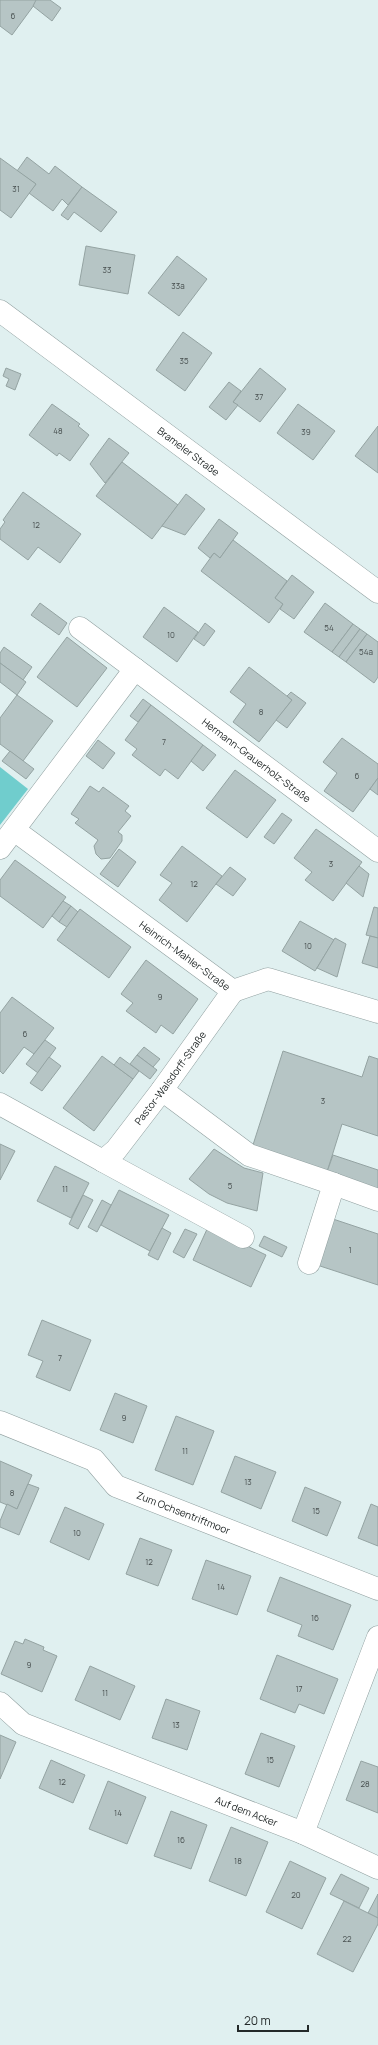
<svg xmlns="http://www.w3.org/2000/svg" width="378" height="2045" viewBox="0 0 378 2045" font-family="Manrope,sans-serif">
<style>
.green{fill:#70cdcd}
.building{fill:#b6c5c5;stroke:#94a3a2}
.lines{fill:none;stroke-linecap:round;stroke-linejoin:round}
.minor-casing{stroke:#91a0a0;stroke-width:23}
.minor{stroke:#fff;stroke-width:22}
.labels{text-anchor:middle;stroke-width:3;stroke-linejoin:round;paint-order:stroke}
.number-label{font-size:8px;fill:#485050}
.street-label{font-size:10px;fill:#232929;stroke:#e0f0f0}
</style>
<rect width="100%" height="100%" fill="#e0f0f0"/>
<polygon class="green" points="0,767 28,789 0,825"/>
<g class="building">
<polygon points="0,0 36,0 37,1 12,35 0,26"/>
<polygon points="36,0 50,0 61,8 52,21 33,6"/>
<polygon points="27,157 49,174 55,166 82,187 68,205 62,199 53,211 29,193 36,184 17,171"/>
<polygon points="0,158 36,184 11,218 0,210"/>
<polygon points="82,187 117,212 101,232 74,212 68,220 61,215"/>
<polygon points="86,246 135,255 128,294 79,285"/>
<polygon points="177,256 207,279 179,316 148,293"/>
<polygon points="183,332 212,353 185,391 156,370"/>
<polygon points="6,368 21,374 15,390 6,386 9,379 3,376"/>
<polygon points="260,368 286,389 260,422 233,402"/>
<polygon points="229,382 241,391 233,402 238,405 226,420 209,407"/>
<polygon points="52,404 80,424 78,426 89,435 70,461 59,453 57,456 29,435"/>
<polygon points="298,404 335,431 313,460 277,433"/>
<polygon points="378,426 378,473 355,456"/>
<polygon points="109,438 129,453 105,483 90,464"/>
<polygon points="122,462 178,505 152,539 96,496"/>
<polygon points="23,492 81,534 60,563 38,547 28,560 0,539 0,529 5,522 3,520"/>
<polygon points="186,494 205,509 185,535 162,526"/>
<polygon points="219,519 238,533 220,558 214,553 210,558 198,548"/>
<polygon points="233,540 287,581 275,598 283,604 269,623 201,571 214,553 220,558"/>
<polygon points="292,575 314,592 294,619 280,609 283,604 275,598"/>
<polygon points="40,603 67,623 59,635 31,615"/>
<polygon points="325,603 353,624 332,652 304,632"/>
<polygon points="164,607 198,632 177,662 143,637"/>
<polygon points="205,623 215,631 204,646 194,639"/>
<polygon points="353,624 360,629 339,657 332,652"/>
<polygon points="360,629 367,634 346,662 339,657"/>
<polygon points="367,634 378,642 378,677 374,683 346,662"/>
<polygon points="67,637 107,668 77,707 37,677"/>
<polygon points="4,647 32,667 23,680 0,663 0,653"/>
<polygon points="0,663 26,682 17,695 0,682"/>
<polygon points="249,667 292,700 259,742 233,722 246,704 230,692"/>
<polygon points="291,692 306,703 287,728 276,720 292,700 287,696"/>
<polygon points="17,695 53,721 23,761 0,744 0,718"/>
<polygon points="143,699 151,705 138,722 130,716"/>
<polygon points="151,705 203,745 178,779 165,769 160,776 132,755 137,749 125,740"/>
<polygon points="342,738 378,764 378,778 353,812 324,791 337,773 323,762"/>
<polygon points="98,740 115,753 103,769 86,756"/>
<polygon points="203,745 216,755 203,771 191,761"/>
<polygon points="10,751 34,769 26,779 2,761"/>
<polygon points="235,770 276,800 247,838 206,808"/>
<polygon points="378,778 378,795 370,789"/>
<polygon points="90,786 99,792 103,787 129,806 125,811 131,816 118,832 122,835 122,841 110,858 101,859 96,854 94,846 98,840 75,823 79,819 71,814"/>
<polygon points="282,813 292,820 274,844 264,837"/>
<polygon points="316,829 362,862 333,901 305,880 312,872 294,858"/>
<polygon points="182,846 222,876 187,922 159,900 172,883 160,875"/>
<polygon points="119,849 136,862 118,887 100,874"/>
<polygon points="15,860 66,897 43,928 0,896 0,880"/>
<polygon points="359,866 369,874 363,897 346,883"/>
<polygon points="230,867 246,879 233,896 216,884"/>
<polygon points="63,901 71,906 59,922 52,916"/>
<polygon points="71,906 78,912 67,927 59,922"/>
<polygon points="374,907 378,908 378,938 366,935"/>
<polygon points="80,909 131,947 109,978 57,940"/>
<polygon points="300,921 334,940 315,971 282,951"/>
<polygon points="370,936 378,938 378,968 362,963"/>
<polygon points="335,938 346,944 337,977 317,968"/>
<polygon points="146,960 198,999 173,1034 161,1025 156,1033 126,1011 133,1003 121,994"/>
<polygon points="12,997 54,1028 34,1054 24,1047 3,1074 0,1071 0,1013"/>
<polygon points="45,1040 56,1048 38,1073 26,1064"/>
<polygon points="144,1047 160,1059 153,1067 137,1055"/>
<polygon points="283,1051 362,1077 369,1056 378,1059 378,1136 342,1124 327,1172 252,1148"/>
<polygon points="137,1055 157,1070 150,1079 130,1064"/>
<polygon points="102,1056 133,1079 94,1131 63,1108"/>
<polygon points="49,1057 61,1066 42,1091 30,1083"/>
<polygon points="120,1057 139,1071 133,1079 114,1065"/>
<polygon points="0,1144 15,1151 0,1180"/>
<polygon points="214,1149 244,1168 263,1173 257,1211 227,1203 209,1194 189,1179"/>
<polygon points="333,1155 378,1170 378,1189 327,1172"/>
<polygon points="55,1166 89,1183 71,1218 37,1201"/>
<polygon points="119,1190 169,1215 150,1251 101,1225"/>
<polygon points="83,1195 93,1200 78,1229 69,1224"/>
<polygon points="102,1200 111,1205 97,1232 88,1227"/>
<polygon points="333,1219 378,1234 378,1285 317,1265"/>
<polygon points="208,1227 266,1255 251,1287 193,1260"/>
<polygon points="162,1228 171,1233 158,1260 148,1255"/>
<polygon points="185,1229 197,1234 184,1258 173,1252"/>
<polygon points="264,1236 287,1247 282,1257 259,1246"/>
<polygon points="42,1320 91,1340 70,1391 36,1377 43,1361 28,1355"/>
<polygon points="115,1393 147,1406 133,1443 100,1430"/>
<polygon points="176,1416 214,1431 193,1485 155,1470"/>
<polygon points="235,1456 276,1472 261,1509 221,1492"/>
<polygon points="0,1461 32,1475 17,1509 0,1502"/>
<polygon points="28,1484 39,1488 19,1535 0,1527 0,1521 7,1504 17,1509"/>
<polygon points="305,1487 341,1502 327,1536 292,1521"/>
<polygon points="371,1504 378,1507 378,1546 358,1538"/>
<polygon points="65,1507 104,1524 89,1560 50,1542"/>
<polygon points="140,1538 172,1550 158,1586 126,1574"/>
<polygon points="206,1560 251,1576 237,1615 192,1599"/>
<polygon points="280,1577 351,1605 333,1650 298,1636 302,1625 267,1611"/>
<polygon points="25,1639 44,1647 43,1650 57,1656 42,1692 1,1674 15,1641 23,1644"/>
<polygon points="277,1655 338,1679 324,1714 299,1704 295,1713 260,1699"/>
<polygon points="90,1666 135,1686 120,1720 75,1700"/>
<polygon points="166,1699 200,1711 187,1750 152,1738"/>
<polygon points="261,1733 295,1746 279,1787 245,1774"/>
<polygon points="0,1735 16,1742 0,1779"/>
<polygon points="51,1760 85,1775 73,1803 39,1788"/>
<polygon points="361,1761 378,1767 378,1813 346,1800"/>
<polygon points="108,1781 146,1797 127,1844 89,1829"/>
<polygon points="171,1811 207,1825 191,1869 154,1856"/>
<polygon points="231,1827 268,1842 246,1896 209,1881"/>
<polygon points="290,1861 326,1878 302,1929 266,1912"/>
<polygon points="341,1874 369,1888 359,1908 330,1894"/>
<polygon points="378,1894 378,1918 368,1913"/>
<polygon points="344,1901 378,1918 378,1924 353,1972 317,1954"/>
</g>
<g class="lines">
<g class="minor-casing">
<g id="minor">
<path id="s1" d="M0 311 378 592"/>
<polyline points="80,628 135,669"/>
<path id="s2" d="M14 830 233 991 268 979 378 1012"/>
<path id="s3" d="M0 848 135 669 378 851"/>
<polyline points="162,1090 249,1155 334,1184 309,1263"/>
<path id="s4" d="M0 1104 103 1161 116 1150 162 1090 233 991"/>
<polyline points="103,1161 243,1237"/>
<polyline points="334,1184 378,1200"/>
<path id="s5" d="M0 1422 94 1460 116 1486 378 1589"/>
<path id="s6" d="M0 1703 23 1724 303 1833 378 1637"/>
<polyline points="303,1833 378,1868"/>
</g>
</g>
<use href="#minor" class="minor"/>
</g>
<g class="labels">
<g class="number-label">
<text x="13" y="19">6</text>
<text x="16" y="192">31</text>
<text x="107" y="273">33</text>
<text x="178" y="289">33a</text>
<text x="184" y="364">35</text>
<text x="259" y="400">37</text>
<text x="58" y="434">48</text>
<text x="306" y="435">39</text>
<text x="36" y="528">12</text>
<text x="329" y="631">54</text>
<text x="171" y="638">10</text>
<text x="366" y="655">54a</text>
<text x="261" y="715">8</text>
<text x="164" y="745">7</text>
<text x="357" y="779">6</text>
<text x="331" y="867">3</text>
<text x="194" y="887">12</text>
<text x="308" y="949">10</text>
<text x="160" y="1000">9</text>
<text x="25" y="1037">6</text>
<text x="323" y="1104">3</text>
<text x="230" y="1189">5</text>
<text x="65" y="1192">11</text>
<text x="350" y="1253">1</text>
<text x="60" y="1361">7</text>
<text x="124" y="1421">9</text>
<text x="185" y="1454">11</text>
<text x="248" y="1485">13</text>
<text x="12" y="1496">8</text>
<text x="316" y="1514">15</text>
<text x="77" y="1536">10</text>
<text x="149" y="1565">12</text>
<text x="221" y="1590">14</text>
<text x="315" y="1621">16</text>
<text x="29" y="1668">9</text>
<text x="299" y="1692">17</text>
<text x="105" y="1696">11</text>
<text x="176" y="1728">13</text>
<text x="270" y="1763">15</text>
<text x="62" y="1785">12</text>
<text x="365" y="1787">28</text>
<text x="118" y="1816">14</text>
<text x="181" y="1843">16</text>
<text x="238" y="1864">18</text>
<text x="296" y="1898">20</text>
<text x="347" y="1942">22</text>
</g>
<g class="street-label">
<text dy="4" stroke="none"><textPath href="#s1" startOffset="235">Brameler Straße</textPath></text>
<text dy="4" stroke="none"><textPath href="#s3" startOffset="376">Hermann-Grauerholz-Straße</textPath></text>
<text dy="4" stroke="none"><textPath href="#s2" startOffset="212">Heinrich-Mahler-Straße</textPath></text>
<text dy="4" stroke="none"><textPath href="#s4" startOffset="225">Pastor-Walsdorff-Straße</textPath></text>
<text dy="4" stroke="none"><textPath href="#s5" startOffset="208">Zum Ochsentriftmoor</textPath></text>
<text dy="4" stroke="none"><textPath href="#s6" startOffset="271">Auf dem Acker</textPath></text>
</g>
</g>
<path d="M238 2025v6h70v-6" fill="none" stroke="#232929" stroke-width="2"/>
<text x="244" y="2025" font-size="12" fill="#232929" stroke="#e0f0f0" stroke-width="3" paint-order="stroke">20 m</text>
</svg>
